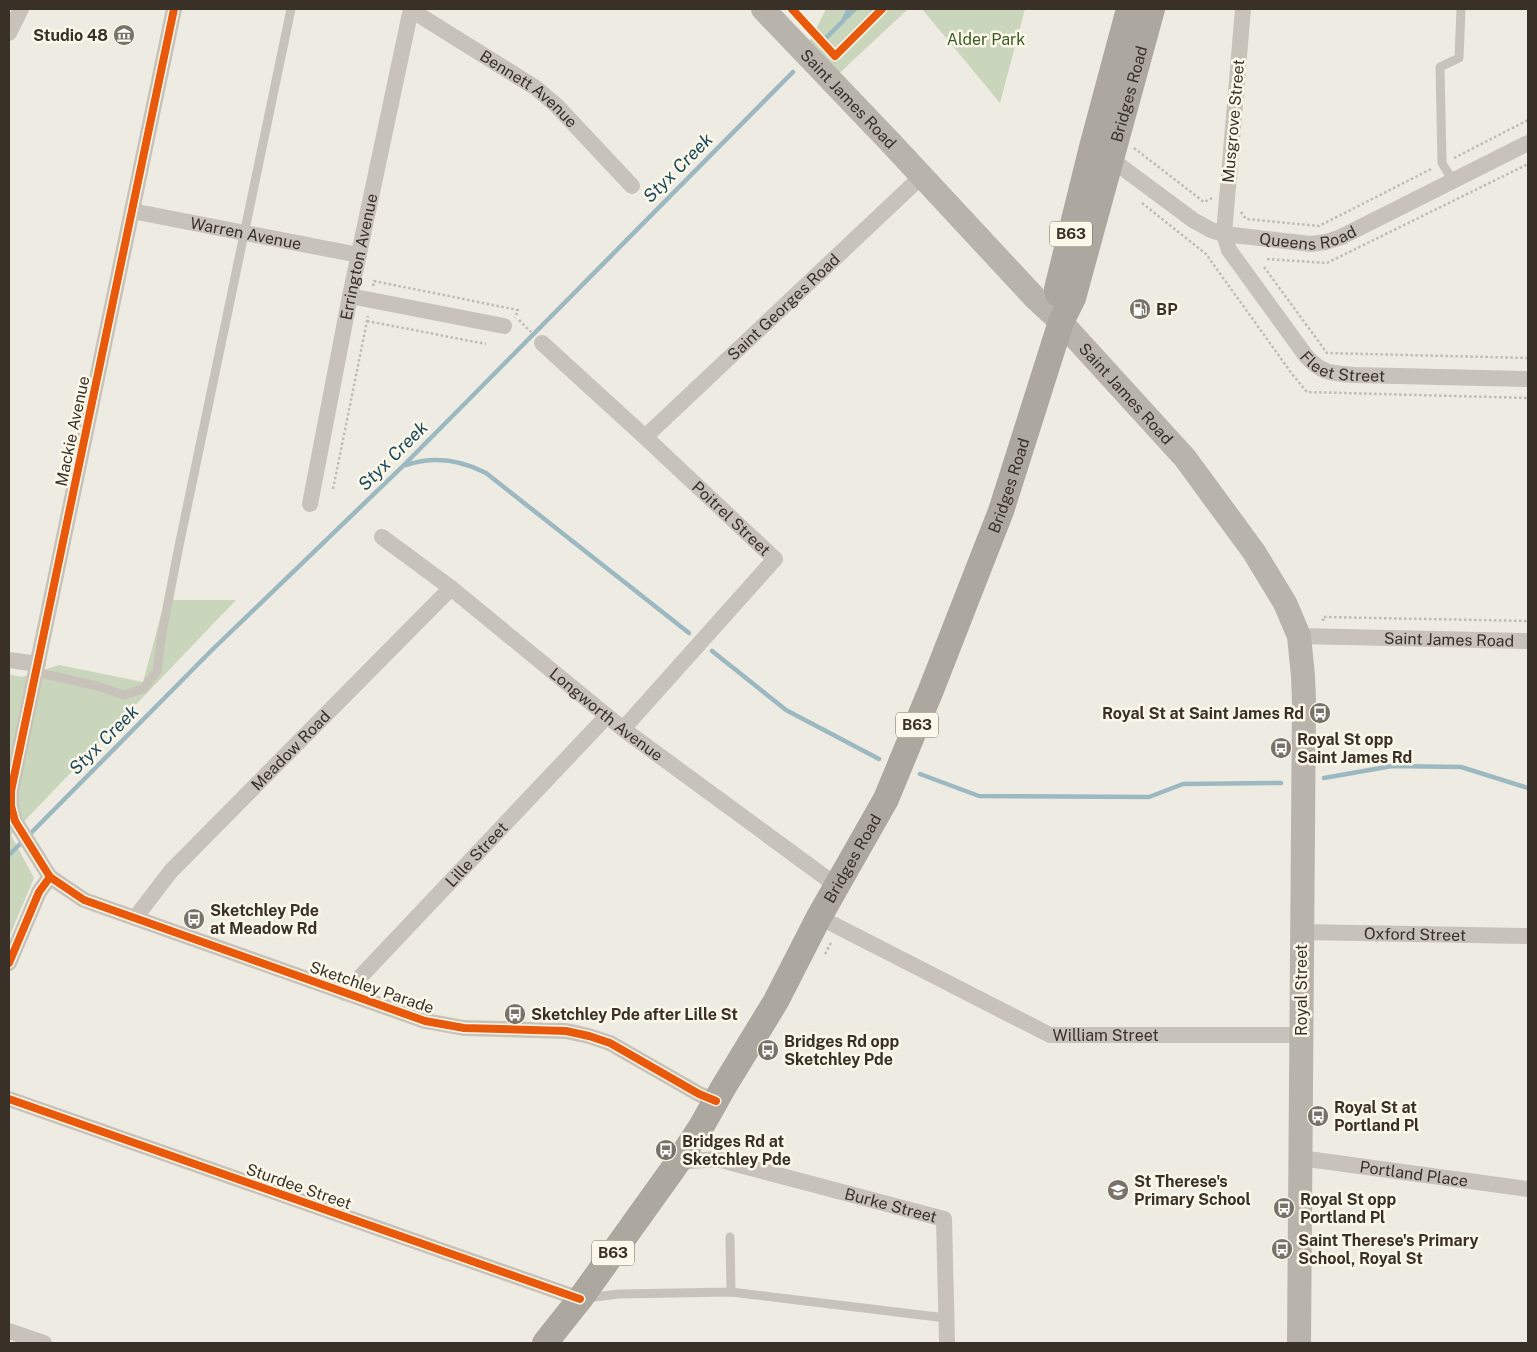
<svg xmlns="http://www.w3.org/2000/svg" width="1537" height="1352" viewBox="0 0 1537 1352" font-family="'Public Sans',sans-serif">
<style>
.green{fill:#cad6bb}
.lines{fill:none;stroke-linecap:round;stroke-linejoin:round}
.stream{stroke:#9cb8c1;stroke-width:4.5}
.path{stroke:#c0bcb3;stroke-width:2.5;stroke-dasharray:2.5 2.5;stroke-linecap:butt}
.lane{stroke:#c8c3ba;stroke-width:9}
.street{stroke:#c8c3ba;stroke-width:16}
.secondary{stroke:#b8b4ab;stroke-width:24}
.primary{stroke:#ada89f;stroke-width:26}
.cycleway-casing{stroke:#fbf7e9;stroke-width:11}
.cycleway{stroke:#e8590c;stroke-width:8}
.labels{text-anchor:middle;stroke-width:5;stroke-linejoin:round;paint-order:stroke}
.shield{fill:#fbf7e9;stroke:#736c62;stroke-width:1}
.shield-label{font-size:15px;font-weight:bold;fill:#393128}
.poi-label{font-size:16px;font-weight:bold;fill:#393128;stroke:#fbf7e9;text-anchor:start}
.park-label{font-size:16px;fill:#3c592a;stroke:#fbf7e9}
.street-label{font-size:16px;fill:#393128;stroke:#fbf7e9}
.water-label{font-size:18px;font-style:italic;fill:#1a495d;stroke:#fbf7e9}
</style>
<rect width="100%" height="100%" fill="#eeebe2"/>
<g class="green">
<polygon points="826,9 908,9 832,80 804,53"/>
<polygon points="922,9 1025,9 1000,103"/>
<polygon points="165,600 236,600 11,835 34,878 9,937 9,674 22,677 59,665 143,682"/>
</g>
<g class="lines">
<g class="stream">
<polyline points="847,17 855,9"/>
<polyline points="825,39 843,21 849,9"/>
<path d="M406 465C433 456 461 460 486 473L689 633"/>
<polyline points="712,651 786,710 879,759"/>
<polyline points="920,774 979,796 1149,797 1183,784 1281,783"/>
<polyline points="1324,778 1392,766 1461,767 1528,788"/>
<polyline points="28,836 211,651 403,466 793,72"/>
<polyline points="9,855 23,841"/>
</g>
<g class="path">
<polyline points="1134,148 1204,202 1212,198"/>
<polyline points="1454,158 1528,120"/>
<polyline points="1142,203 1206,254 1292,374 1307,392 1528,398"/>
<polyline points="1241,212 1246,219 1319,226 1433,168"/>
<polyline points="1267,259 1327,263 1528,164"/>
<polyline points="1264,267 1327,353 1528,358"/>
<polyline points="373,286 374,281 518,310 515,318"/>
<polyline points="519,320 531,332"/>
<polyline points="367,321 486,344"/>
<polyline points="333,489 368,316"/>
<polyline points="1323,621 1323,617 1528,621"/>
<polyline points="825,954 832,941"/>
</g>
<g class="lane">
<polyline points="1453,181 1442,163 1440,67 1459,58 1461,9"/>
<polyline points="36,672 97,686 124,695 143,689 157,671 162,634 179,546 291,9"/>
<polyline points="730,1237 731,1292"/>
<polyline points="586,1298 619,1294 731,1292 946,1318"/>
</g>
<g class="street">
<polyline points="174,9 11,791 11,806 15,821 50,877 84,900 425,1021 464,1028 566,1031 589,1036 610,1043 699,1094 716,1101"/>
<path id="s1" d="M1243 9 1224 234 1229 250 1306 356C1322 374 1332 373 1354 375L1528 379"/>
<path id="s2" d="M411 10 536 88 557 106 632 186"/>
<polyline points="9,33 21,9"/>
<path id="s3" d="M1104 154 1193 220 1211 230 1224 234 1311 244 1326 242 1341 237 1528 143"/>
<path id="s4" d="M132 211 359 255"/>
<polyline points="350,296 504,326"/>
<path id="s5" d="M542 343 645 437 775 559 623 729"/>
<path id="s6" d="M645 437 922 176"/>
<path id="s7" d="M310 504 350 296 411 9"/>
<path id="s8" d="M382 537 451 588 623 729 837 886"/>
<path id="s9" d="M1299 636 1528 641"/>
<polyline points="9,660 38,664"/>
<path id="s10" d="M819 917 1050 1035H1300"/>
<path id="s11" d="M135 918 171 871 451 588"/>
<path id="s12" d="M1301 932 1528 936"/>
<polyline points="9,963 39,892 50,877"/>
<path id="s13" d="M345 993 607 716"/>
<polyline points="9,1099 580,1299"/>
<path id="s14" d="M1300 1158 1528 1189"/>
<path id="s15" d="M678 1162 717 1159 944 1219 947 1343"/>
<polyline points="9,1331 44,1343"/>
</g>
<path class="secondary" id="s16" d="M763 9 891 143 1036 299 1061 322 1185 458 1254 552 1285 603 1299 636 1303 676 1304 701 1299 1343"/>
<g class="primary">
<polyline points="1058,294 1057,289 1092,147 1129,9"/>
<path id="s17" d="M545 1343 580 1299 678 1162 701 1127 723 1088 776 1001 819 917 886 799 931 690 1001 511 1061 322 1073 298 1152 9"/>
</g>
<g class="cycleway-casing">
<g id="cycleway">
<polyline points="174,9 11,791 11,806 15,821 50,877 84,900 425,1021 464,1028 566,1031 589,1036 610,1043 699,1094 716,1101"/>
<polyline points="792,9 835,56 882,9"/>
<polyline points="9,963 39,892 50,877"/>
<polyline points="9,1099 580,1299"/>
</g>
</g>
<use href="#cycleway" class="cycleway"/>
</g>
<defs>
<g id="museum-disc" transform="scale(1.125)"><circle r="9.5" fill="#787269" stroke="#fbf7e9"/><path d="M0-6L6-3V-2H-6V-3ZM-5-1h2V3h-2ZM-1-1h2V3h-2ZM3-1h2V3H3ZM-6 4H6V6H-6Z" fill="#fff"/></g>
<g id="fuel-disc" transform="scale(1.125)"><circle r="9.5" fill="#787269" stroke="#fbf7e9"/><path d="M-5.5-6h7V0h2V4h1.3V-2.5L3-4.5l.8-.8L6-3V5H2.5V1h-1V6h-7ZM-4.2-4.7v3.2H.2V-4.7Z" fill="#fff"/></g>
<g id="bus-disc" transform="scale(1.125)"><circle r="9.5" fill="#787269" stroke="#fbf7e9"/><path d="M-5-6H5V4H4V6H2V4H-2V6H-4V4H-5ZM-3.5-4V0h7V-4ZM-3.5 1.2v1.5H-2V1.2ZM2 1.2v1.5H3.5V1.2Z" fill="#fff"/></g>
<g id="school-disc" transform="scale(1.125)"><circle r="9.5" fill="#787269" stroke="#fbf7e9"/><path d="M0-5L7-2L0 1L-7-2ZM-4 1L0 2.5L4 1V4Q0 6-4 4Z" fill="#fff"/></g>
</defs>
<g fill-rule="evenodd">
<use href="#museum-disc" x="124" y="35"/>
<use href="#fuel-disc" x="1140" y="309"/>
<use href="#bus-disc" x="1320" y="713"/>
<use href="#bus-disc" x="1281" y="748"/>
<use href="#bus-disc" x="194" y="919"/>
<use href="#bus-disc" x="515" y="1014"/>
<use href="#bus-disc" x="768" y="1050"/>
<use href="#bus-disc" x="1318" y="1116"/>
<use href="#bus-disc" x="666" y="1150"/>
<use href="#school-disc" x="1118" y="1190"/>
<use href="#bus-disc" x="1284" y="1208"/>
<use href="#bus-disc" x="1282" y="1249"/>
</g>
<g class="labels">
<g class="shield">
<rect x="1050" y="221.5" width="42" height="25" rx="4"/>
<rect x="896" y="712.5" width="42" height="25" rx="4"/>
<rect x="592" y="1240.5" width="42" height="25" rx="4"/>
</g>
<g class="shield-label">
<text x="1071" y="239">B63</text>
<text x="917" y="730">B63</text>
<text x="613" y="1258">B63</text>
</g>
<g class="poi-label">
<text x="108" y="41" text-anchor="end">Studio 48</text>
<text x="1156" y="315">BP</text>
<text x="1304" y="719" text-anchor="end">Royal St at Saint James Rd</text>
<text x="1297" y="745">Royal St opp<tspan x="1297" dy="18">Saint James Rd</tspan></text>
<text x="210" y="916">Sketchley Pde<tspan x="210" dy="18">at Meadow Rd</tspan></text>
<text x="531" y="1020">Sketchley Pde after Lille St</text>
<text x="784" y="1047">Bridges Rd opp<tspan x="784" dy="18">Sketchley Pde</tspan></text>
<text x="1334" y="1113">Royal St at<tspan x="1334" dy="18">Portland Pl</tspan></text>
<text x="682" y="1147">Bridges Rd at<tspan x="682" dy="18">Sketchley Pde</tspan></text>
<text x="1134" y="1187">St Therese's<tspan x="1134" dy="18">Primary School</tspan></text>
<text x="1300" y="1205">Royal St opp<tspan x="1300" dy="18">Portland Pl</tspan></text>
<text x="1298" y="1246">Saint Therese's Primary<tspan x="1298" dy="18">School, Royal St</tspan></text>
</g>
<g class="park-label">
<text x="986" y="45">Alder Park</text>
</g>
<g class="street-label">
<text dy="6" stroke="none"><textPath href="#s2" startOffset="142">Bennett Avenue</textPath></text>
<text dy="6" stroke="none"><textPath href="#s17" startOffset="1390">Bridges Road</textPath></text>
<text dy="6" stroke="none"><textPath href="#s16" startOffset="124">Saint James Road</textPath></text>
<text transform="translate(1233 121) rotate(-85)" y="6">Musgrove Street</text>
<text dy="6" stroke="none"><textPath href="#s3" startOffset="230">Queens Road</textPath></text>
<text dy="6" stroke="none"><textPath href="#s4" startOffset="116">Warren Avenue</textPath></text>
<text dy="6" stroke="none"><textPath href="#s7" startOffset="252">Errington Avenue</textPath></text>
<text dy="6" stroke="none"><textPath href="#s6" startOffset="190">Saint Georges Road</textPath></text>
<text dy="6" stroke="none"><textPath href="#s1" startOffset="414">Fleet Street</textPath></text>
<text dy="6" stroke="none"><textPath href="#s16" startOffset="529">Saint James Road</textPath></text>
<text transform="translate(72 431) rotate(-78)" y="6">Mackie Avenue</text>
<text dy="6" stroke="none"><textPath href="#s17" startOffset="980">Bridges Road</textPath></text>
<text dy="6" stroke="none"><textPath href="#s5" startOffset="258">Poitrel Street</textPath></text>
<text dy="6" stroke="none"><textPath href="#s9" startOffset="150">Saint James Road</textPath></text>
<text dy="6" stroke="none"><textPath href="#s8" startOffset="286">Longworth Avenue</textPath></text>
<text dy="6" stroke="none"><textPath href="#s11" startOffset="229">Meadow Road</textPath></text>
<text dy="6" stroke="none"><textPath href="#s13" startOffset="191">Lille Street</textPath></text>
<text dy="6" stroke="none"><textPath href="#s17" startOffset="575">Bridges Road</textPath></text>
<text dy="6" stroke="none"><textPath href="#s12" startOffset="114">Oxford Street</textPath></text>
<text transform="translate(372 987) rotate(19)" y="6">Sketchley Parade</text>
<text transform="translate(1301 990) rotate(-90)" y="6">Royal Street</text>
<text dy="6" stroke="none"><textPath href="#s10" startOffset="315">William Street</textPath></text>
<text dy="6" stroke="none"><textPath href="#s14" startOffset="115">Portland Place</textPath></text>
<text transform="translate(299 1186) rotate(19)" y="6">Sturdee Street</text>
<text dy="6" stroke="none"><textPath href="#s15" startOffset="219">Burke Street</textPath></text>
</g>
<g class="water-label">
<text transform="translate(678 168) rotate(-45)" y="6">Styx Creek</text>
<text transform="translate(393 456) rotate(-45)" y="6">Styx Creek</text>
<text transform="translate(104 740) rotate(-45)" y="6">Styx Creek</text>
</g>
</g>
<rect width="1537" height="1352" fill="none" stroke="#393128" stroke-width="20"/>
</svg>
